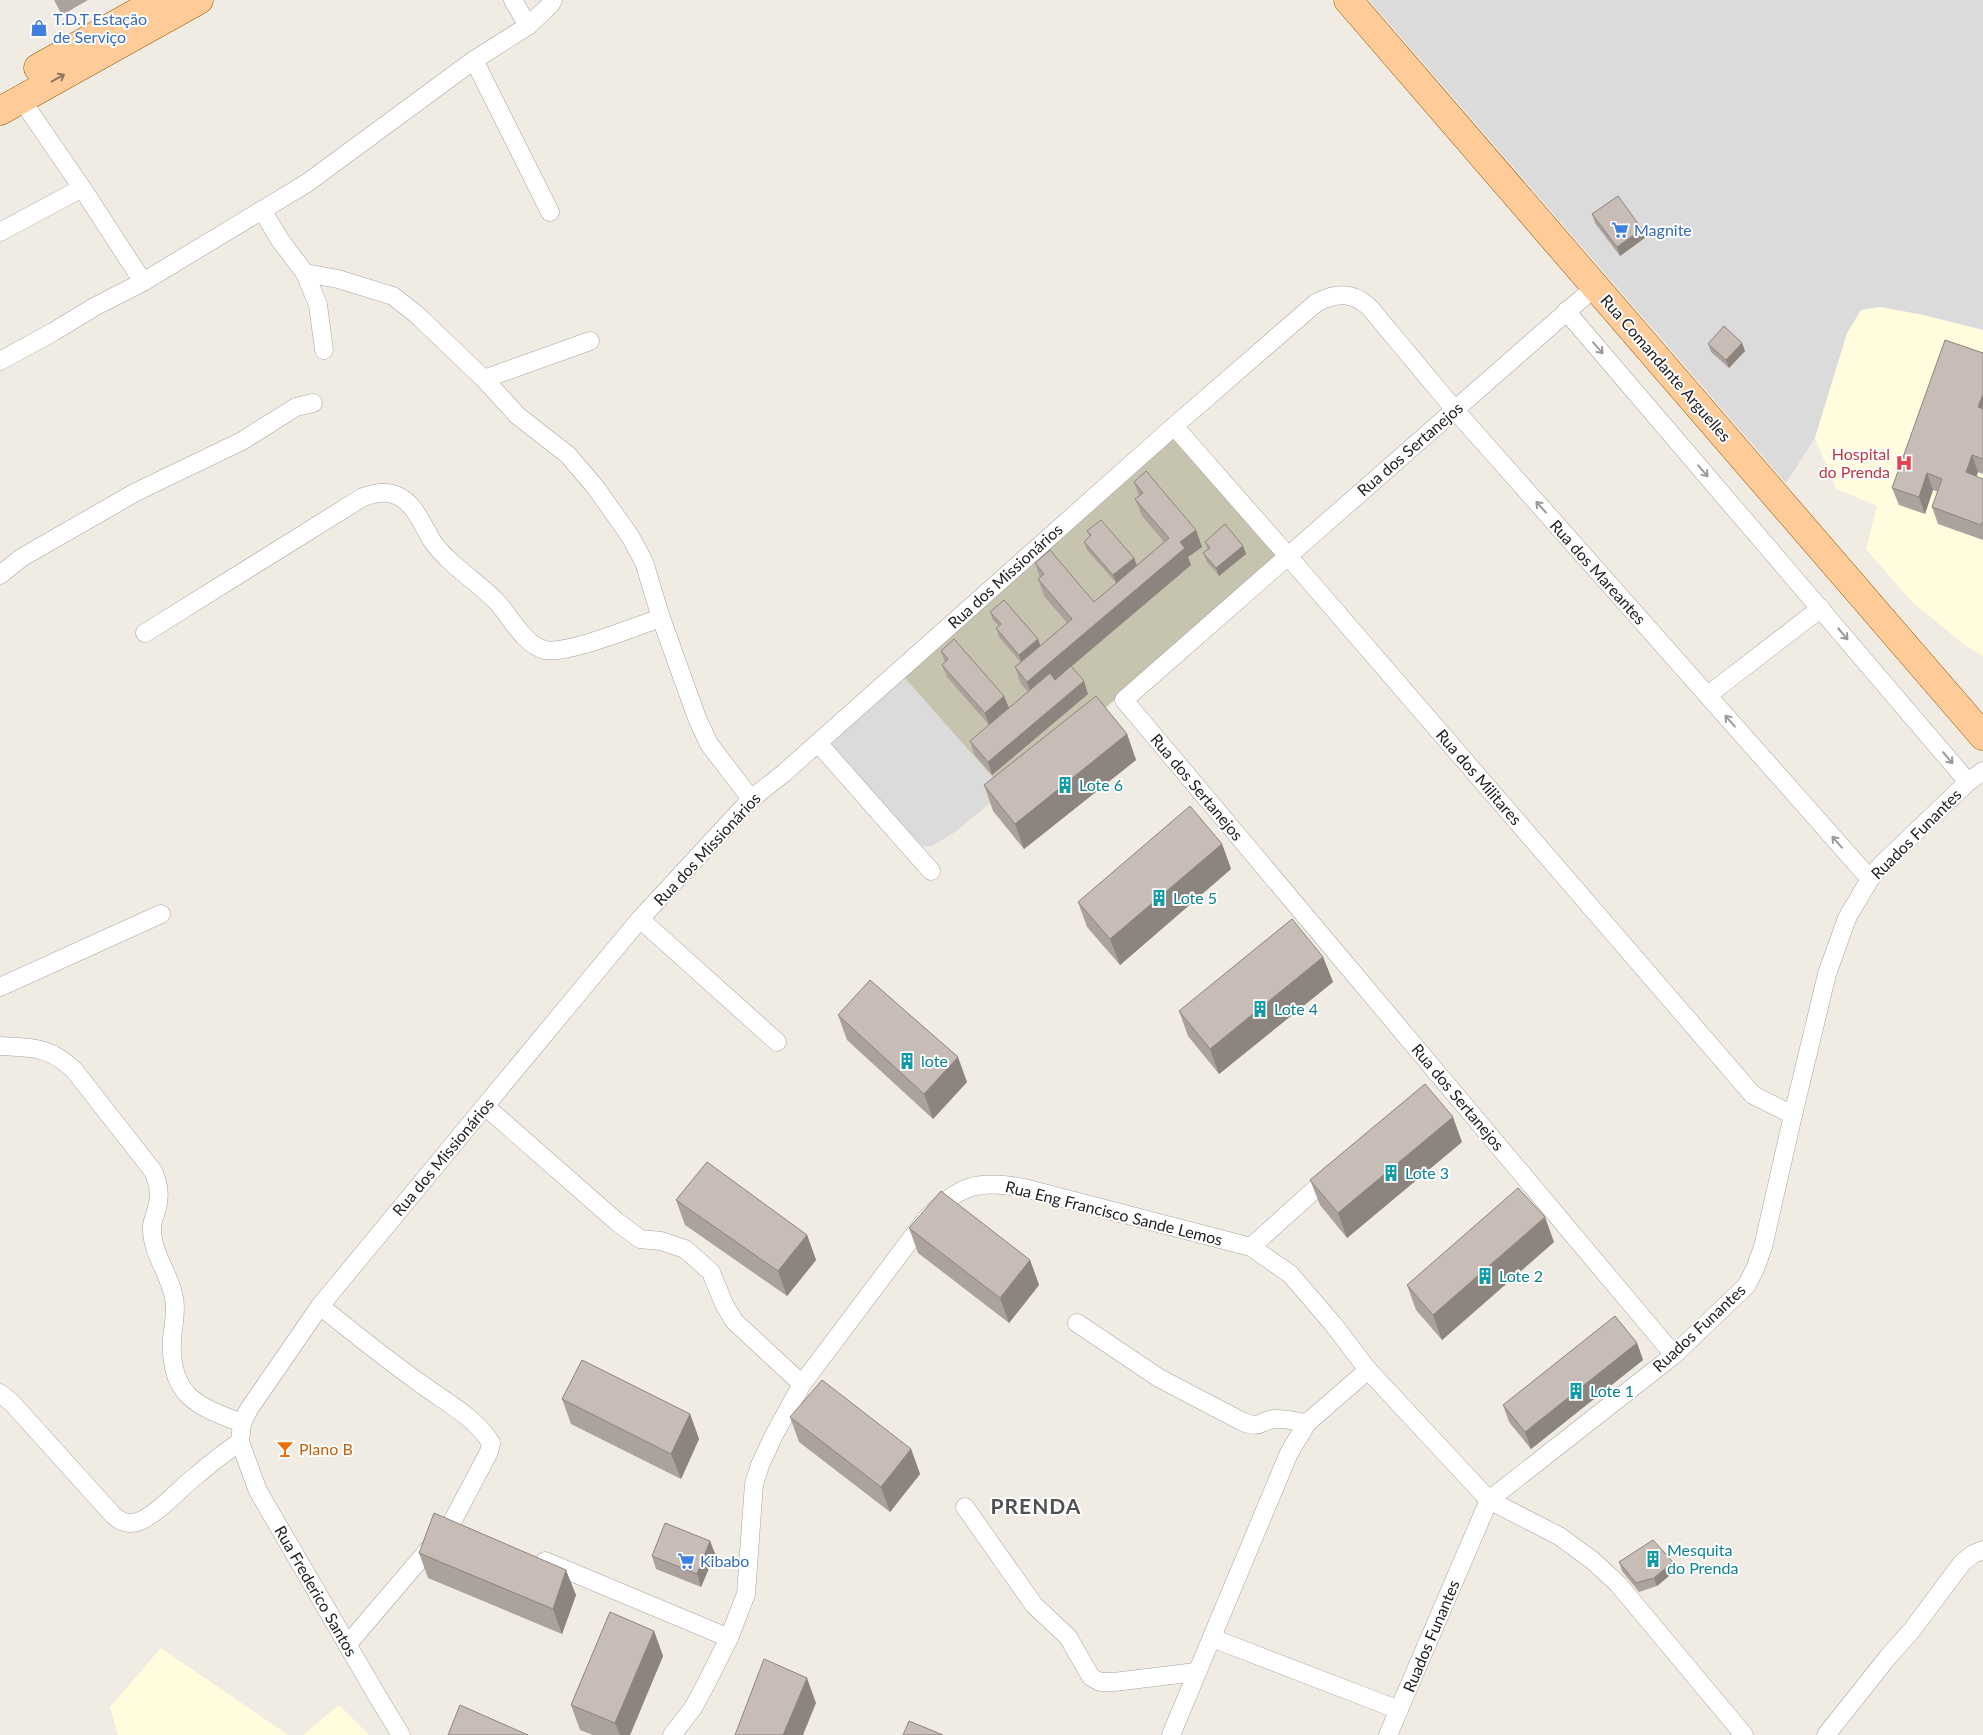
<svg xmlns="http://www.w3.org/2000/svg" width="1983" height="1735" viewBox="0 0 1983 1735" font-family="Lato,sans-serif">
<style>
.residential{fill:#dcdbdb}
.education{fill:#fffddd}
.construction{fill:#c6c4ae}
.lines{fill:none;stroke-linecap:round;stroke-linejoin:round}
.street-casing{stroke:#a5a5a5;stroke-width:19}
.primary-casing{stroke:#985b00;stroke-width:29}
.street{stroke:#fff;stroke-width:18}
.primary{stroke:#fc9;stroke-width:28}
.wall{fill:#aca29d}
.shaded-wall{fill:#8c847f}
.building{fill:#c8bcb6;stroke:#8c847f}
.oneway{stroke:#8e755c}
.oneway2{stroke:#9a9a9a}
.labels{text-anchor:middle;stroke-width:4;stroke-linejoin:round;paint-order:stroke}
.shop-label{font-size:16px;fill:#366cbe;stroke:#fff;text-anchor:start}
.street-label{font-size:16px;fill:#1e1e1e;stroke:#fff}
.health-label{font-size:16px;fill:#be3a42;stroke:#fff;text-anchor:end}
.culture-label{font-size:16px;fill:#0d838f;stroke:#fff;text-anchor:start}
.food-label{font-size:16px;fill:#c56008;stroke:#fff;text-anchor:start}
.district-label{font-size:21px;font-weight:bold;letter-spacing:1px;fill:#515151;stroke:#fff}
</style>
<rect width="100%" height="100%" fill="#f0ebe3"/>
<g class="residential">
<polygon points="1369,0 1983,0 1983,330 1923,315 1880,307 1847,334 1815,438 1786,483"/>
<polygon points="903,676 1005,791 955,832 932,846 922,846 909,842 818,743"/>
</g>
<g class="education">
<polygon points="1880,307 1923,315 1983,330 1983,656 1966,646 1912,602 1866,549 1877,506 1836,489 1815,438 1847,333 1861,310"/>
<polygon points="161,1648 288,1735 118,1735 110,1707"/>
<polygon points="339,1705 369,1735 303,1735"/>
</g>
<polygon class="construction" points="1174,426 1288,556 1005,791 903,676"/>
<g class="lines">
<g class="street-casing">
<g id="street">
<polyline points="528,26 550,5 553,0"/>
<polyline points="474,60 550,212"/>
<polyline points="21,99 82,188 143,282"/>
<polyline points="262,210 280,240 305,273 338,279 393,296 416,314 484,379 518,416 568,455 596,488 630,536 644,562 661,618 697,718 709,744 751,799"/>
<polyline points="0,232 82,188"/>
<polyline points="305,273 318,305 324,350"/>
<polyline points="1595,287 1124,700 1674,1355"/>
<polyline points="1566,311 1968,782"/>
<polyline points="0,361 53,332 96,306 143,282 307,183 474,60 528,26 513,0"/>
<polyline points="484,379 590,341"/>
<polyline points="1174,426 1288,556 1753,1095 1793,1115"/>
<polyline points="0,575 21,558 136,492 242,441 296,407 313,403"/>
<path d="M145 633 363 497C378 492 390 490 403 499 417 508 424 529 433 542 450 566 477 581 497 602 511 617 523 644 545 650 567 655 636 626 661 618"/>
<polyline points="1708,695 1821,608"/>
<polyline points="818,743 931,871"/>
<polyline points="640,919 777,1042"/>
<polyline points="0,987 161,914"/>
<path d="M0 1046C32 1048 49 1046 74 1070L153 1171C159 1184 161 1197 156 1211 155 1217 151 1223 152 1229 152 1254 170 1274 174 1298 177 1312 173 1325 172 1339 169 1395 196 1406 242 1423"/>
<polyline points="485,1106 616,1221 640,1239 661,1241 685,1249 711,1272 724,1304 734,1321 802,1384"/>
<polyline points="1251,1247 1332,1174"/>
<path d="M320 1306C354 1333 388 1361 424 1386 447 1403 475 1417 491 1443L489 1452 452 1522 347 1645"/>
<path d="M1077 1323 1159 1378 1243 1422C1261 1429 1259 1421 1274 1419 1285 1418 1296 1422 1307 1423"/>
<path d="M0 1393 12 1403 113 1515C120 1521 126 1525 137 1522 155 1517 181 1487 197 1475 211 1463 225 1452 240 1442"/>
<polyline points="965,1507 1034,1605 1068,1637 1091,1677 1100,1682 1114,1682 1196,1672"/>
<polyline points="545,1561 729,1638"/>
<polyline points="1212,1638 1399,1710"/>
<path d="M401 1735 379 1699 258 1491 240 1442 242 1423 249 1409 320 1306 485 1106 640 919 751 799 784 773 1172 428 1316 303C1336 292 1354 292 1370 308L1455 410 1870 879"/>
<path d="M672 1735 693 1708 705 1686 729 1638 746 1594 754 1484 760 1465 774 1435 802 1384 926 1219C959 1185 978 1179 1024 1188L1251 1247 1290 1274 1333 1324 1368 1370 1489 1500 1559 1536 1592 1560 1618 1584 1744 1735"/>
<polyline points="1171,1735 1289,1453 1307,1423 1368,1370"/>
<polyline points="1388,1735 1489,1500 1674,1355 1746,1286 1755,1269 1763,1247 1793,1115 1827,974 1847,918 1870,879 1881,865 1968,782 1983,771"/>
<polyline points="1826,1735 1888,1657 1912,1630 1962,1563 1973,1554 1983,1550"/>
</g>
</g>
<g class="primary-casing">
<g id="primary">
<polyline points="1348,0 1983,736"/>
<polyline points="38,68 159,0"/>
<polyline points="0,111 199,0"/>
</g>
</g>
<use href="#street" class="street"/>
<use href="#primary" class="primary"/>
</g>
<g class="wall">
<polygon points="54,0 88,0 62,15"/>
<polygon points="1592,214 1646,237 1620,256 1595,223"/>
<polygon points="1742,343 1745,351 1729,368 1711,352 1708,344"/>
<polygon points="1983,353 1983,474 1978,472 1976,477 1983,479 1983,540 1938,524 1932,507 1938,492 1933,490 1925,514 1899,505 1892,488"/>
<polygon points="1134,482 1196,530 1202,547 1188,557 1191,565 1071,666 1088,694 992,775 974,754 970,741 989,725 947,677 942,665 945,662 941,651 1004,696 1009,708 1028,692 1021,684 1015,667 1021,663 999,637 996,628 999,626 993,620 990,612 1038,639 1040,646 1067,623 1044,596 1038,579 1040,578 1035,563 1094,602 1116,583 1087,550 1084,542 1090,537 1087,531 1134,558 1137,565 1164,542 1142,516 1135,499 1139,496"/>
<polygon points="1205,542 1243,546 1246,554 1219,576 1207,562 1203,553 1208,550"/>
<polygon points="1127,734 1136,760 1024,849 993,811 984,785"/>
<polygon points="1222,844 1231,869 1120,965 1087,927 1078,902"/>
<polygon points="1323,957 1333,982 1219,1074 1188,1036 1179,1011"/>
<polygon points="838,1015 967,1082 933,1119 847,1040"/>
<polygon points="1462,1142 1347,1238 1320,1205 1310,1180"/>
<polygon points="676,1200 807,1235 816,1260 787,1296 685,1225"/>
<polygon points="909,1228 1030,1260 1039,1285 1009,1323 918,1253"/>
<polygon points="1554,1242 1442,1340 1416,1310 1407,1285"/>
<polygon points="1637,1343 1643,1360 1531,1449 1509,1422 1503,1405"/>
<polygon points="562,1399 690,1414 699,1439 681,1479 571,1424"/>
<polygon points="790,1417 911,1449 920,1474 890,1512 799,1442"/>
<polygon points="710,1541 715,1554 701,1587 656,1569 652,1556"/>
<polygon points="419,1553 576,1595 562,1634 428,1578"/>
<polygon points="1619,1562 1673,1562 1676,1570 1657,1586 1639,1592 1622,1571"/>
<polygon points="654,1631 663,1656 630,1735 593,1735 580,1730 571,1705"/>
</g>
<g class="shaded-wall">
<polygon points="1642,229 1646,237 1620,256 1617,247"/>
<polygon points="1742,343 1745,351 1729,368 1726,360"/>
<polygon points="1983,394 1983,421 1978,407"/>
<polygon points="1972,455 1978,472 1972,489 1966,472"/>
<polygon points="1927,473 1933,490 1925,514 1919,497"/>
<polygon points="1196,530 1202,547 1188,557 1191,565 1033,699 1027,682 1180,542"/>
<polygon points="1243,546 1246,554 1219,576 1216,568"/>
<polygon points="1134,558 1137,566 1117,584 1113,575"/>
<polygon points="1038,639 1041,647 1022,664 1019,655"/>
<polygon points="1084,681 1088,694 992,775 988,762"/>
<polygon points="1004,696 1009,708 989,725 985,713"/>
<polygon points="1127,734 1136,760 1024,849 1015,824"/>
<polygon points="1222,844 1231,869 1120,965 1110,939"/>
<polygon points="1323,957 1333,982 1219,1074 1210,1049"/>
<polygon points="958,1057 967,1082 933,1119 924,1094"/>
<polygon points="1453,1117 1462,1142 1347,1238 1338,1213"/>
<polygon points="1545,1217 1554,1242 1442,1340 1433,1315"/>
<polygon points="807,1235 816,1260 787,1296 778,1271"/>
<polygon points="1030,1260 1039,1285 1009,1323 1000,1298"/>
<polygon points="1637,1343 1643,1360 1531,1449 1525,1432"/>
<polygon points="690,1414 699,1439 681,1479 671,1454"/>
<polygon points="911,1449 920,1474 890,1512 881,1487"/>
<polygon points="710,1541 715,1554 701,1587 697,1574"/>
<polygon points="1673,1562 1676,1570 1657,1586 1654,1578"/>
<polygon points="566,1570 576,1595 562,1634 553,1609"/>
<polygon points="654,1631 663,1656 630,1735 620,1735 615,1723"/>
<polygon points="807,1678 816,1703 803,1735 783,1735"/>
</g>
<g class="building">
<polygon points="1618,196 1642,229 1617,247 1592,214"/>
<polygon points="1724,326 1742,343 1726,360 1708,344"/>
<polygon points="1945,340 1983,353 1983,394 1978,407 1983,409 1983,459 1972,455 1966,472 1983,479 1983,521 1981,525 1932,507 1942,479 1927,473 1919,497 1892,488"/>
<polygon points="1146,471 1196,530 1180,542 1185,548 1027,682 1015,667 1072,619 1038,579 1044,574 1035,563 1050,550 1094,602 1169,538 1135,499 1143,493 1134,482"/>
<polygon points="1101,520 1134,558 1113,575 1084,542 1091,535 1087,531"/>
<polygon points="1225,524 1243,546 1216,568 1203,553 1210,548 1205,542"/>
<polygon points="1004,600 1038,639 1019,655 996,628 1001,624 990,612"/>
<polygon points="954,639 1004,696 985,713 942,665 948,659 941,651"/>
<polygon points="1071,666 1084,681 988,762 970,741 1050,673 1055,680"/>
<polygon points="1096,696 1127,734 1015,824 984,785"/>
<polygon points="1190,806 1222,844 1110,939 1078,902"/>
<polygon points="1292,919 1323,957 1210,1049 1179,1011"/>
<polygon points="870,980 958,1057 924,1094 838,1015"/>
<polygon points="1425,1084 1453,1117 1338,1213 1310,1180"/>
<polygon points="707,1162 807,1235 778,1271 676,1200"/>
<polygon points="1518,1188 1545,1217 1433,1315 1407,1285"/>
<polygon points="941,1191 1030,1260 1000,1298 909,1228"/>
<polygon points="1615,1316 1637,1343 1525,1432 1503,1405"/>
<polygon points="582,1360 690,1414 671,1454 562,1399"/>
<polygon points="822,1380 911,1449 881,1487 790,1417"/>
<polygon points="434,1513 566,1570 553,1609 419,1553"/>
<polygon points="665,1523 710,1541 697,1574 652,1556"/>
<polygon points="1653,1540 1673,1562 1654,1578 1636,1583 1619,1562"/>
<polygon points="610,1612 654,1631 615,1723 571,1705"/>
<polygon points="764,1659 807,1678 783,1735 735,1735"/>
<polygon points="460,1705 528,1735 448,1735"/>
<polygon points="909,1721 943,1735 903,1735"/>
</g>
<defs><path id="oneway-shaft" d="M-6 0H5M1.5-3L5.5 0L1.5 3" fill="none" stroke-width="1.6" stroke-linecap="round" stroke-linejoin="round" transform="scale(1.25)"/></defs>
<use class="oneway" href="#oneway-shaft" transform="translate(58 78) rotate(-29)"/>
<g class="oneway2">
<use href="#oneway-shaft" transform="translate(1598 348) rotate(49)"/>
<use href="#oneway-shaft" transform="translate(1703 471) rotate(49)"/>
<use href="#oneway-shaft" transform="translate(1541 507) rotate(-132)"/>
<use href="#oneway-shaft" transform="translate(1843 634) rotate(50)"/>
<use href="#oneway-shaft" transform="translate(1730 721) rotate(-131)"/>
<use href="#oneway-shaft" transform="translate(1948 758) rotate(50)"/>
<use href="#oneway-shaft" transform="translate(1837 842) rotate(-131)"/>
</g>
<defs>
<g id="shop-bare" transform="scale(1.35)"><path d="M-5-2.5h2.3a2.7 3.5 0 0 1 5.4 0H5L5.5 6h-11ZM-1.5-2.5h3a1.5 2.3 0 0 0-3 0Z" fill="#3f7fe0" stroke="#fff" stroke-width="2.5" paint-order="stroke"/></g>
<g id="supermarket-bare" transform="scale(1.35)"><path d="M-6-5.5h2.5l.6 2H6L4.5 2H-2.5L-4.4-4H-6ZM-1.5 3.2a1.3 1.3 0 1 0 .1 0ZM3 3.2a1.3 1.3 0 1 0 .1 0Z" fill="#3f7fe0" stroke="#fff" stroke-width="2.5" paint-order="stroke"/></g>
<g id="hospital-bare" transform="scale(1.35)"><path d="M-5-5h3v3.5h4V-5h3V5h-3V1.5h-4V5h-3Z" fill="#e0444e" stroke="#fff" stroke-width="2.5" paint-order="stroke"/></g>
<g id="building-bare" transform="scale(1.35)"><path d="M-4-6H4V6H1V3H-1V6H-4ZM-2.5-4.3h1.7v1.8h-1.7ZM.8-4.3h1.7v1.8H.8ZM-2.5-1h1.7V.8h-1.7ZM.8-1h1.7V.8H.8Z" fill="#0f9aa8" stroke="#fff" stroke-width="2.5" paint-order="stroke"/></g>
<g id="bar-bare" transform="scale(1.35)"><path d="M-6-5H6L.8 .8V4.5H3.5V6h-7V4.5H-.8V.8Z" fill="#e8710a" stroke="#fff" stroke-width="2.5" paint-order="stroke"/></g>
</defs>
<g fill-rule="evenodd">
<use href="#shop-bare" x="39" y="28"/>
<use href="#supermarket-bare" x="1620" y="230"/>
<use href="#hospital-bare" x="1904" y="463"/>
<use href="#building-bare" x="1065" y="785"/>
<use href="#building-bare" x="1159" y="898"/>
<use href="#building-bare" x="1260" y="1009"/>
<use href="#building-bare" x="907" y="1061"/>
<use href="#building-bare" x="1391" y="1173"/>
<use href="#building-bare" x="1485" y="1276"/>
<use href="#building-bare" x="1576" y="1391"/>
<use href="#bar-bare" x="285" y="1449"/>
<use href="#building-bare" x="1653" y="1559"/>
<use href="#supermarket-bare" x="686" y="1561"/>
</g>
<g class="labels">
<g class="shop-label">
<text x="53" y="25">T.D.T Estação<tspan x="53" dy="18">de Serviço</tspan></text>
<text x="1634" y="236">Magnite</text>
<text x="700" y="1567">Kibabo</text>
</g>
<g class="street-label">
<text transform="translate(1666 368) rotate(49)" y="6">Rua Comandante Arguelles</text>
<text transform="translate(1410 449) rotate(-41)" y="6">Rua dos Sertanejos</text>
<text transform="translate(1598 572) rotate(48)" y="6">Rua dos Mareantes</text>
<text transform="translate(1005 576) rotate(-42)" y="6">Rua dos Missionários</text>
<text transform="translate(1479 777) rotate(49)" y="6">Rua dos Militares</text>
<text transform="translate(1197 787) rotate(50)" y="6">Rua dos Sertanejos</text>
<text transform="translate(1916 834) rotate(-45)" y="6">Ruados Funantes</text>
<text transform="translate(707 849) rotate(-47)" y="6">Rua dos Missionários</text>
<text transform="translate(1458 1097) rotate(50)" y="6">Rua dos Sertanejos</text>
<text transform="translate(443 1157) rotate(-50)" y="6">Rua dos Missionários</text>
<text transform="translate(1114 1213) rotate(14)" y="6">Rua Eng Francisco Sande Lemos</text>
<text transform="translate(1699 1328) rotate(-43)" y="6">Ruados Funantes</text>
<text transform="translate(316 1591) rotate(60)" y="6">Rua Frederico Santos</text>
<text transform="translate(1431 1636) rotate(-67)" y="6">Ruados Funantes</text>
</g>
<g class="health-label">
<text x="1890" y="460">Hospital<tspan x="1890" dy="18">do Prenda</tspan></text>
</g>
<g class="culture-label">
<text x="1079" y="791">Lote 6</text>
<text x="1173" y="904">Lote 5</text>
<text x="1274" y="1015">Lote 4</text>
<text x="921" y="1067">lote</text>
<text x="1405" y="1179">Lote 3</text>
<text x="1499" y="1282">Lote 2</text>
<text x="1590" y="1397">Lote 1</text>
<text x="1667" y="1556">Mesquita<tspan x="1667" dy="18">do Prenda</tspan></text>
</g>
<g class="food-label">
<text x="299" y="1455">Plano B</text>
</g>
<g class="district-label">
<text x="1036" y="1514">PRENDA</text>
</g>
</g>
</svg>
